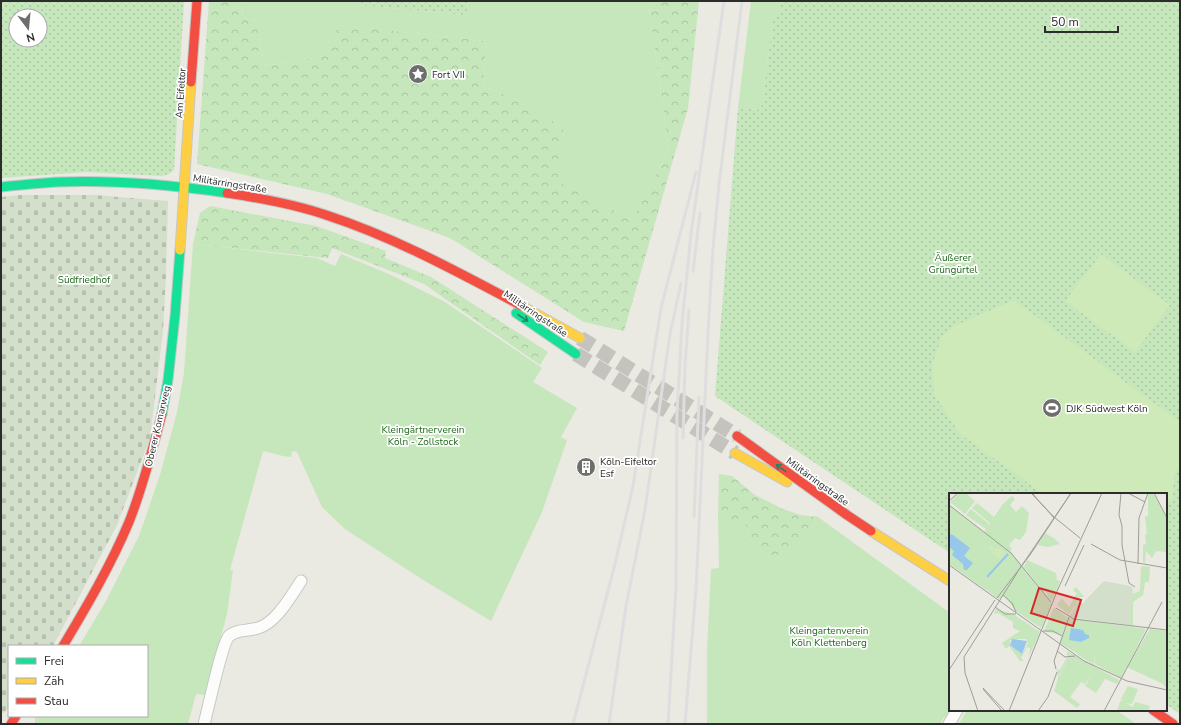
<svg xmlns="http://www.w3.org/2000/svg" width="1181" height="725" viewBox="0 0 1181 725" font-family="'Nunito Sans',sans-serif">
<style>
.grass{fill:#c6e6bc}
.forest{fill:url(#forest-crowns)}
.cemetery{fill:url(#cemetery-stones)}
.park{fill:url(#park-dots);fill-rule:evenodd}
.pitch{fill:#cfeab9}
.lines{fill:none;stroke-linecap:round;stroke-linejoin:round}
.secondary-tunnel{stroke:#c4c3be;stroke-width:15;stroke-dasharray:15 8;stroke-linecap:butt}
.street-casing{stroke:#c7c7c7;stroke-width:13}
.fast-casing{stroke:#c7c7c7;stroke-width:11}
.slow-casing{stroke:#c7c7c7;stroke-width:11}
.jam-casing{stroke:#c7c7c7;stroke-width:11}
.street{stroke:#fcfcfb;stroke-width:11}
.fast{stroke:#16e098;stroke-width:9}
.slow{stroke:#ffcf43;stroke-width:9}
.jam{stroke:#f24e42;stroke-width:9}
.rail{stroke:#dededf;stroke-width:3}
.oneway{stroke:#218662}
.labels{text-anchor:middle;stroke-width:3.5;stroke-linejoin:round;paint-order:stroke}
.poi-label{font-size:10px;fill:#2c2c2c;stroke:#fff;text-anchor:start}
.street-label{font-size:10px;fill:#2c2c2c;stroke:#fff}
.park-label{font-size:10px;fill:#1e6a1b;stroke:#fff}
.inset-river{fill:none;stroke:#97c7ea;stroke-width:2}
.inset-road{fill:none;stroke:#9e9d99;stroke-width:1}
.view{fill:#d62828;fill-opacity:0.15;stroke:#d62828;stroke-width:2}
.inset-edge{fill:none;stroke:#2c2c2c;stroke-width:2}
</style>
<defs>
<pattern id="forest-crowns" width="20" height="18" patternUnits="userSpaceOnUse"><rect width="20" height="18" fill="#c6e6bc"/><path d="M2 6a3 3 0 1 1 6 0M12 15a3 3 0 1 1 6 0" fill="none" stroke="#aac5a2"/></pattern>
<pattern id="cemetery-stones" width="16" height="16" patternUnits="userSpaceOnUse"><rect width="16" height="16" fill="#d3dfca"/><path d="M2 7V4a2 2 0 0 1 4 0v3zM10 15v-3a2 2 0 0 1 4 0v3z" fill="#b5c0ae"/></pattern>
<pattern id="park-dots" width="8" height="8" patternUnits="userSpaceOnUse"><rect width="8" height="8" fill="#c6e6bc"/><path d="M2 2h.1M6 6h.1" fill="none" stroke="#aac5a2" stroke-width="1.8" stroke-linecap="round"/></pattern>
</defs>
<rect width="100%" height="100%" fill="#eae9e2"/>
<g class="grass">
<polygon points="242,1 359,1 359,5 466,15 468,1 648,1 669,150 632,220 557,181 564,130 533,106 483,86 487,41 339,25 320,57 263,66 257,20 243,18"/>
<polygon points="751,1 783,1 773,22 761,110 738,108"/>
<polygon points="193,244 317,258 335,266 341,254 391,275 445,302 542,368 533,382 577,408 561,437 567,440 542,512 491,621 420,578 345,529 322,507 297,452 292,451 291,457 283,456 263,451 230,570 233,570 227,614 205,695 196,694 188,724 35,724 35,716 147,716 147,646 79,646 106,601 139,536 160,475 177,412 184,373"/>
<polygon points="818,517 950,613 950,710 951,710 947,718 944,717 941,722 943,724 707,724 707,650 711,569 719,568 718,519 737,519 748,527 747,535 761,552 777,562 791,554"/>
<polygon points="967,710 1116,710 1136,724 959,724"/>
</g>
<g class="forest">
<polygon points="209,1 242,1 243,18 257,20 263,66 320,57 339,25 487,41 483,86 533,106 564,130 558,181 632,220 669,150 648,1 699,1 688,108 624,331 584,322 450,238 327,194 197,164"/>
<polygon points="210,206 316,226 386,251 385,258 431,277 548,352 540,365 424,284 332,248 328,258 193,244 200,213"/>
<polygon points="719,474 732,476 755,495 783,509 801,515 818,517 791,554 777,562 761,552 747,535 748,527 737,519 718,519"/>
</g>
<polygon class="cemetery" points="20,195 94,195 168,201 166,276 163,331 150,438 117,525 53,646 9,646 9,707 4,713 1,712 1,197"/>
<g class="park">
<path d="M1 1H184L174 170 169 174 162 176 86 172 1 178ZM16 16H40V40H16Z"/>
<polygon points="359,1 468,1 466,15 359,5"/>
<polygon points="783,1 1180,1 1180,714 1166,704 1166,494 950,494 950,553 715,396 738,108 761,110 773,22"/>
</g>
<g class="pitch">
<polygon points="1101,254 1170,305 1135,352 1065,301"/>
<polygon points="1014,300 1180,422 1180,467 1175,473 1172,500 1166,504 1166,494 1043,494 959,433 934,394 932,364 942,336 954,326"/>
</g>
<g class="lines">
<g class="secondary-tunnel">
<polyline points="580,338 737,436"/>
<polyline points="576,354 735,453"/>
</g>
<g class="street-casing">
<g id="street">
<path d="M204 724C208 710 222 643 229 636 237 629 249 631 258 628 276 623 291 596 301 581"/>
<polyline points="949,724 957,710"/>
</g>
</g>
<g class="fast-casing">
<g id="fast">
<path d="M1 187C20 185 40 183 59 182 115 180 172 185 227 193"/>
<polyline points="516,313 576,354"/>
<polyline points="162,414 168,380 175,316 180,250"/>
</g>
</g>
<g class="slow-casing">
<g id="slow">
<polyline points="180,250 191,82"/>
<polyline points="522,306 580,338"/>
<polyline points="735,453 787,482"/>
<polyline points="871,531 950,581"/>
</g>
</g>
<g class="jam-casing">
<g id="jam">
<polyline points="191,82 197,1"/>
<path d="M227 193C260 198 294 204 326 215 394 237 458 272 522 306"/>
<polyline points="737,436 847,515 871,531"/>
<path d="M63 646C87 606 111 565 129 522 143 487 152 450 162 414"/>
<polyline points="1153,710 1173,724"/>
<polyline points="11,724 16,716"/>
</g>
</g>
<use href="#street" class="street"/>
<use href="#fast" class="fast"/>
<use href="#slow" class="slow"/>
<use href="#jam" class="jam"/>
<g class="rail">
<polyline points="693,271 700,213"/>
<polyline points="683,438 685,365 689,310"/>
<polyline points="694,517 699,397"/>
<polyline points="573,724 614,568 633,486 661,308 696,172"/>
<polyline points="609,724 626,606 645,510 670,334 681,283"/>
<polyline points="668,724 676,587 677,412 682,324 691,234 724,1"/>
<polyline points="685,724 696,589 708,333 713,249 719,184 742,1"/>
</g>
</g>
<defs><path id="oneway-shaft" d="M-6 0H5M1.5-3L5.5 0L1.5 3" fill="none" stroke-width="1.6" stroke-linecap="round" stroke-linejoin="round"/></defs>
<g class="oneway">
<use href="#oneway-shaft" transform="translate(523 318) rotate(34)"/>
<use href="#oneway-shaft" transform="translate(781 468) rotate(-144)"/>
</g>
<defs>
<g id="sight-disc" transform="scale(1)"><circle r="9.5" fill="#6e6e6c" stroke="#fff"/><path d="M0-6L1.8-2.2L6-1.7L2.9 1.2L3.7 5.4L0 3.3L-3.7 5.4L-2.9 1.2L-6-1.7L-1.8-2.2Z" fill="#fff"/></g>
<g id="stadium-disc" transform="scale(1)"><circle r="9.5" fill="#6e6e6c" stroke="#fff"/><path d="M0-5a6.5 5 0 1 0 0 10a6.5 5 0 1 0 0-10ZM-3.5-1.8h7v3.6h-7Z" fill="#fff"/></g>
<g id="building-disc" transform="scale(1)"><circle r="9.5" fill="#6e6e6c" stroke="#fff"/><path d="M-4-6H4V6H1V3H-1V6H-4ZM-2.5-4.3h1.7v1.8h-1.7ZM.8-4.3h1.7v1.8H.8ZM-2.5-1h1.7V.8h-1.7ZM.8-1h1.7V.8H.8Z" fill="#fff"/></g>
</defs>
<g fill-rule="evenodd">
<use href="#sight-disc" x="418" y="74"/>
<use href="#stadium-disc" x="1052" y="408"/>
<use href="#building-disc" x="586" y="467"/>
</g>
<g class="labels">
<g class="poi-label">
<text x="432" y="78">Fort VII</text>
<text x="1066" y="412">DJK Südwest Köln</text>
<text x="600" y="465">Köln-Eifeltor<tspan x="600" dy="12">Esf</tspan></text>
</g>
<g class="street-label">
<text transform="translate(180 93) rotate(-86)" y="4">Am Eifeltor</text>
<text transform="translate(230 183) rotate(9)" y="4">Militärringstraße</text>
<text transform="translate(536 313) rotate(34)" y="4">Militärringstraße</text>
<text transform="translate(157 426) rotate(-77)" y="4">Oberer Komarweg</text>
<text transform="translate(818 481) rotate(36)" y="4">Militärringstraße</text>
</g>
<g class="park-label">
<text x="953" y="261">Äußerer<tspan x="953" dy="12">Grüngürtel</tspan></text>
<text x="84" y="283">Südfriedhof</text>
<text x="423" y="433">Kleingärtnerverein<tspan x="423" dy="12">Köln - Zollstock</tspan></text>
<text x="829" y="634">Kleingartenverein<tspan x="829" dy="12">Köln Klettenberg</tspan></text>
</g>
</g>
<g transform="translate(949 493)">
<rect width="218" height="218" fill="#eae9e2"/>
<path d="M10 0 18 1 26 8 16 21 1 9ZM28 10 45 24 41 30 23 15ZM22 16 40 31 37 36 17 22ZM78 67 107 80 108 87 111 88 104 107 100 106 97 98 95 99 75 74ZM127 94 135 104H131L120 122 108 112 113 105 120 114 128 100 124 97ZM104 118 106 123 116 127 111 134H107L100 128ZM128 159 146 161 145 172 129 162ZM123 164 156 186 147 200 136 193 143 182 136 191 132 189 121 204 131 211 128 215 105 198 109 186 108 176 111 177 110 186 118 166ZM179 193 189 196 183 211 177 210 184 214 186 209 201 213 199 218H168L172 207 176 209 172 206Z" fill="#c6e6bc"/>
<path d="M105 114 119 125 113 142 95 138ZM104 118 107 126 115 127 111 134H107L100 128ZM47 116 64 121 91 139 80 163 81 155 78 154 72 165 75 168H71L60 153 57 156 53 150 71 138 64 135V129L49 120 45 121ZM70 146H77L79 150 73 161 61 151V147ZM118 158 170 187 168 191 156 186 123 164 118 165 111 182 126 193 129 190 125 194 112 184 110 186 111 177 118 164Z" fill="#c6e6bc" fill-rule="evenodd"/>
<path d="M155 88 181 93 184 96 180 132 120 124 128 110 131 107 133 111Z" fill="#d3dfca"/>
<path d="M199 0H204L218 26V59L207 58 203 65 197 58 196 70 194 69V52L197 51 196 41 198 42 196 24 199 23ZM63 3 66 6 61 12 67 19 73 13 80 20 77 39 71 47 66 45 60 52 63 56 61 58 103 111 92 135 67 118 55 103 50 106 0 71V12L35 39 54 11ZM96 40 106 46 111 51 99 54 89 52ZM192 73 201 74 200 89H196L194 102 184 109V132H180L183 101 191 98ZM120 125 197 136 172 185 146 171V161H129L111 150ZM201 136 218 138V196L214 191 178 174Z" fill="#c6e6bc"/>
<path d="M42 53 46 56 49 54 56 60 51 66 40 56Z" fill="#cfeab9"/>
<path d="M0 41 4 42 21 55 15 63 24 70 18 77H15L14 71 3 62 5 58 0 54ZM122 135 134 137 136 141 140 142V145L132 149 120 147ZM63 146 78 148 73 161 61 152Z" fill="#97c7ea"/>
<path class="inset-river" d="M38 84 59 61"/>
<path class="inset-road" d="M82 0 105 24 131 45M83 0 105 25M172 0 170 22 173 33V52L180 90 186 94M179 0 196 9M205 0 218 25M0 8 9 0M0 12 62 60 102 109M142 51 171 67 218 75M189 71 190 25 199 0M0 72 135 168 178 188 218 197M67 81 122 0M116 93 135 52M54 102 63 110 67 119M48 105 81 62 122 0M46 114 56 121H67M107 115 125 126 218 137M94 138H104L113 143M108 158 116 164 126 163M107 176 105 168 120 124M0 177 46 107M34 195 56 218M34 196 53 218M29 218 16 180 15 164 68 80M60 218 109 96 153 0M89 218 99 204 108 179M155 218 213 109"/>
<path class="view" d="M90 95 132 107 124 133 82 120Z"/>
<rect width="218" height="218" class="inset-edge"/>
</g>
<rect width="1181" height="725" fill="none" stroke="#2c2c2c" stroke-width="4"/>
<rect x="8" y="645" width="140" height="72" fill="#ffffff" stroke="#ababab"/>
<rect x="16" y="658" width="20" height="6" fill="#16e098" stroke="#ababab"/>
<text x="44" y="665" font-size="12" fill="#2c2c2c">Frei</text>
<rect x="16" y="678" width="20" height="6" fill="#ffcf43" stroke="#ababab"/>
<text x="44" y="685" font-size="12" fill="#2c2c2c">Zäh</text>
<rect x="16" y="698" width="20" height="6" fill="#f24e42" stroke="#ababab"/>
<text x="44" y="705" font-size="12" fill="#2c2c2c">Stau</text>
<g transform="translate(28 28) rotate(164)"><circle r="19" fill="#ffffff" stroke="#ababab"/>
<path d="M0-3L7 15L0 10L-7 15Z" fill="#6e6e6c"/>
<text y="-6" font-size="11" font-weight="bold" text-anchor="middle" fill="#2c2c2c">N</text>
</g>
<path d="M1045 26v6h73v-6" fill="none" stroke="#2c2c2c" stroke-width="2"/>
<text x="1051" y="26" font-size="12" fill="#2c2c2c" stroke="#ffffff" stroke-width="3" paint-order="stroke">50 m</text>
</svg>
